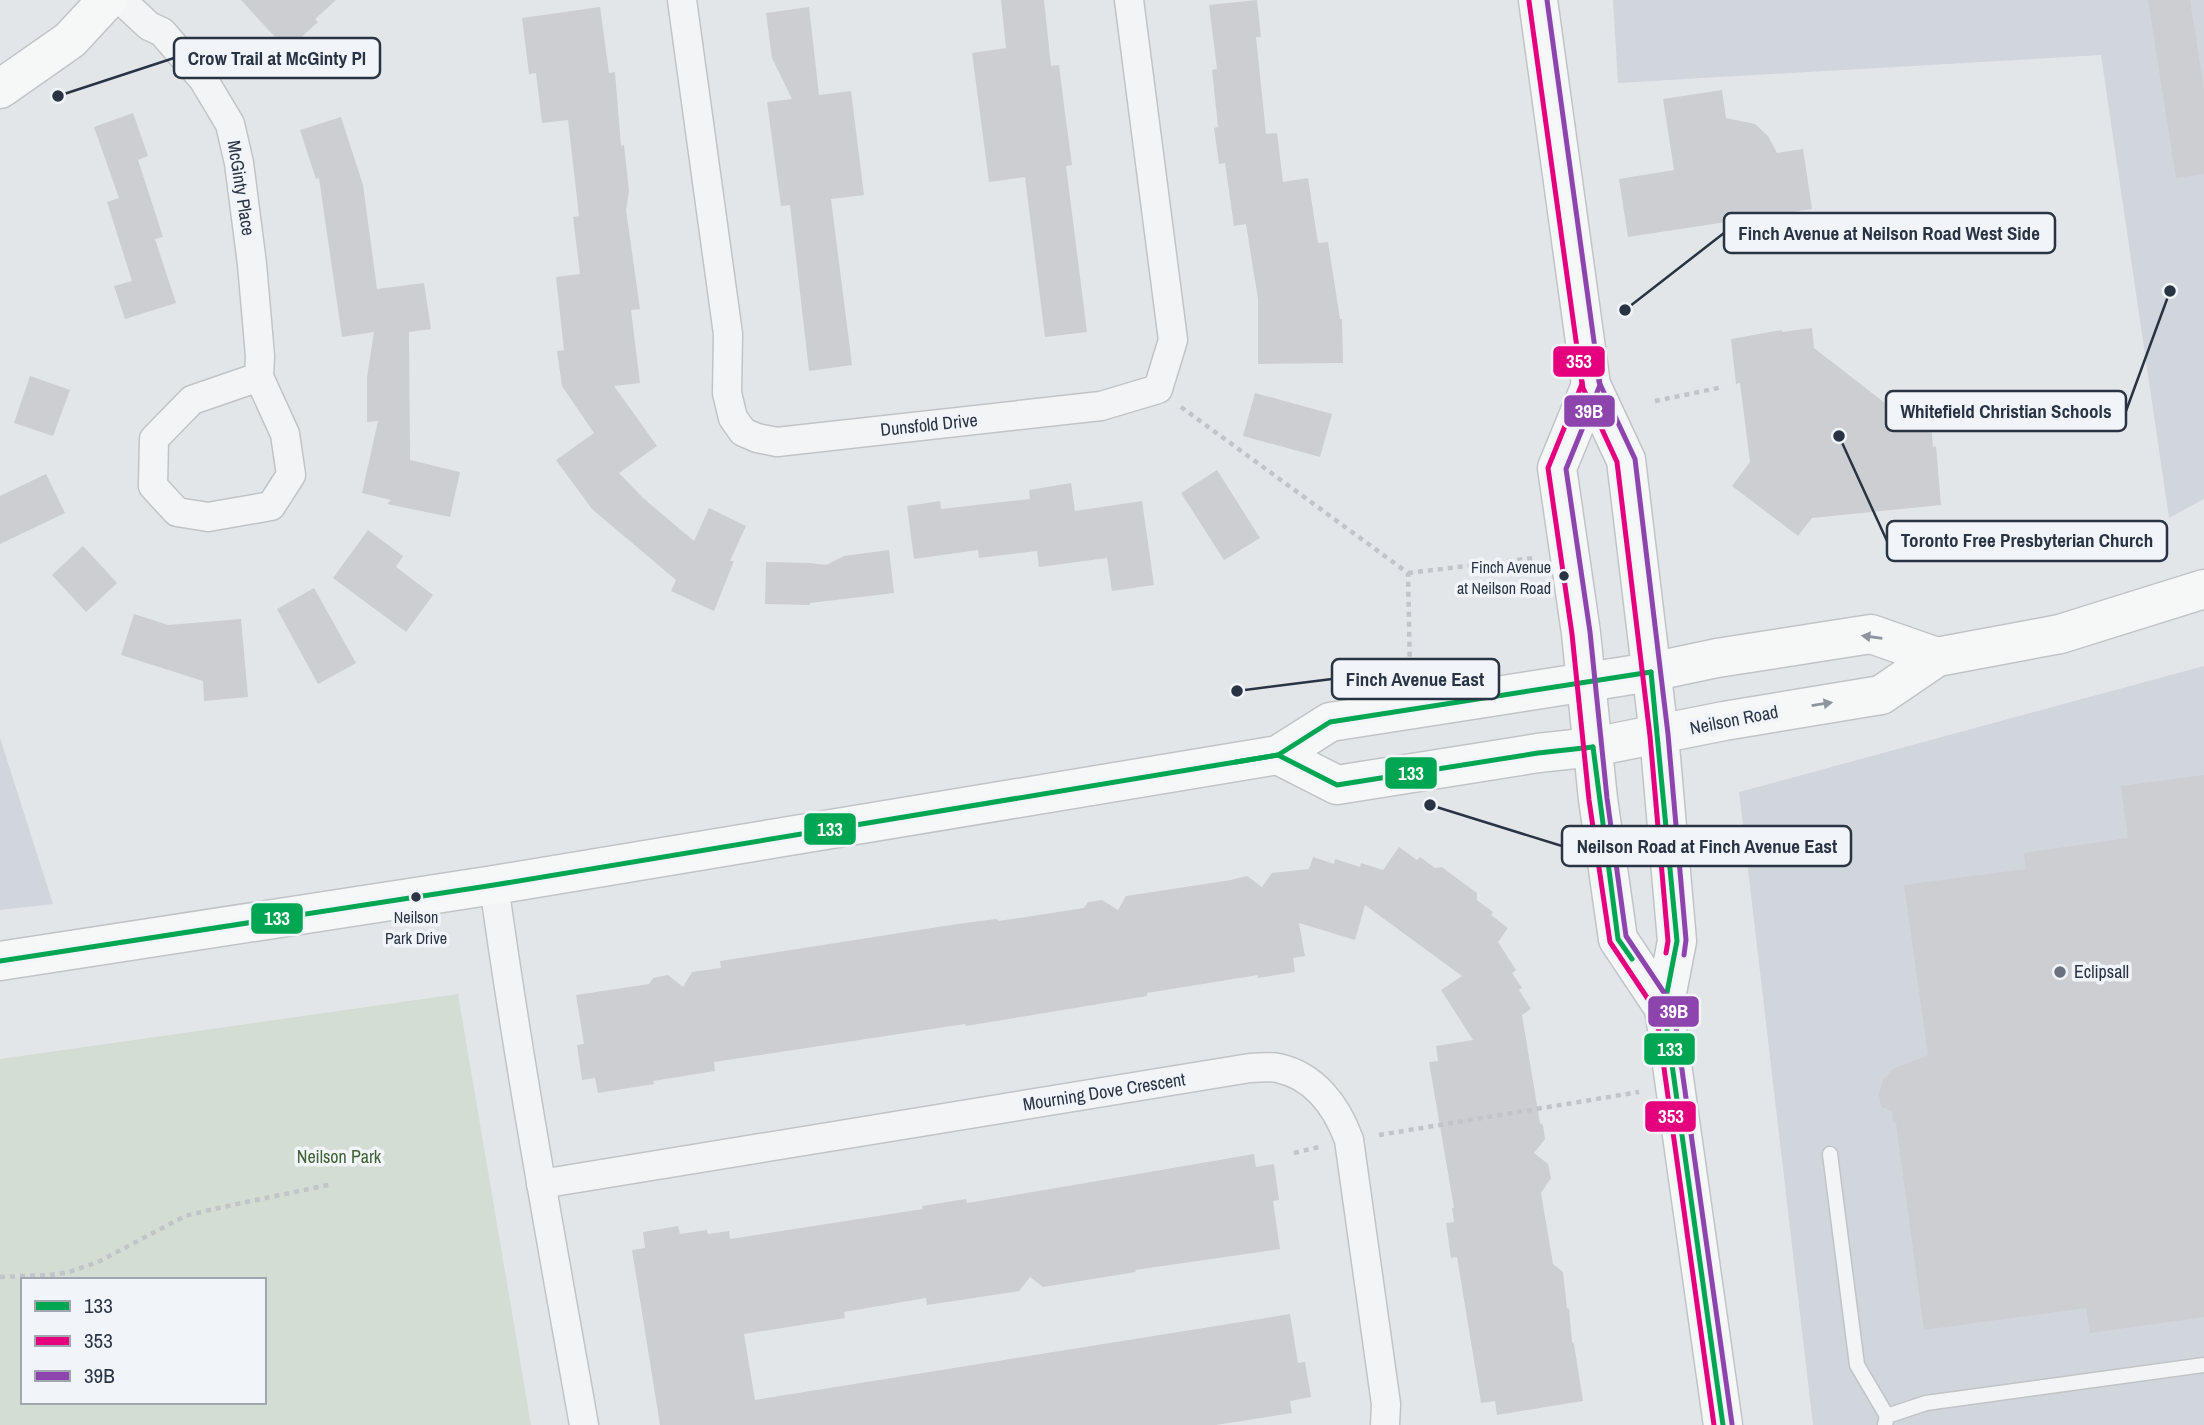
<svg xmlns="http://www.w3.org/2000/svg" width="2204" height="1425" viewBox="0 0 2204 1425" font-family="'Archivo Narrow',sans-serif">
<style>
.built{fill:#d1d6dc}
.green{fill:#d4ddd3;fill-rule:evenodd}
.building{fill:#ccced1}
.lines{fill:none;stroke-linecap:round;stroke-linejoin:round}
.lane-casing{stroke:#c1c4c7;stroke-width:17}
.street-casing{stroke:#c1c4c7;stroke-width:31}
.secondary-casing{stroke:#c1c4c7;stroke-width:41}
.path{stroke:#c1c4c9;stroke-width:4.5;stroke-dasharray:5 5;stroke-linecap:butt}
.lane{stroke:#f3f4f5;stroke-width:14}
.street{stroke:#f3f4f5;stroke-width:28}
.secondary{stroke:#f6f7f7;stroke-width:38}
.bus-1-casing{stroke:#f1f4f8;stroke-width:10}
.bus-2-casing{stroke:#f1f4f8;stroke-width:10}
.bus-3-casing{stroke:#f1f4f8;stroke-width:10}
.bus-1{stroke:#00a651;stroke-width:5}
.bus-2{stroke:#e5007d;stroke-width:5}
.bus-3{stroke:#8e44ad;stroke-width:5}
.oneway{fill:#8f959e}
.bus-dot{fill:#283344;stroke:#f1f4f8;stroke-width:2.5}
.poi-dot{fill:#69727e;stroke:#f1f4f8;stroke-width:2.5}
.labels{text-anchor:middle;stroke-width:7;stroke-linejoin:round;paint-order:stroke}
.bus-label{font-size:16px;fill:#283344;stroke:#f1f4f8;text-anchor:end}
.street-label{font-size:18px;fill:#283344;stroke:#f1f4f8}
.poi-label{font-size:18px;fill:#283344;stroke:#f1f4f8;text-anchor:start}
.park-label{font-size:18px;fill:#3f6134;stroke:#f1f4f8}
.leader{fill:none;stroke:#283344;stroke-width:2.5}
.callout-dot{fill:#283344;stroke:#f1f4f8;stroke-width:2.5}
.callout{fill:#f1f4f8;stroke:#283344;stroke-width:2.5}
.callout-label{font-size:19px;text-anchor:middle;font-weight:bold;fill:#283344}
.line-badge{stroke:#f1f4f8;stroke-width:2.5}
.badge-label{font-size:19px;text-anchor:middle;font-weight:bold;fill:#fff}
</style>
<rect width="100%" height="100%" fill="#e3e6e9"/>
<g class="built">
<polygon points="1613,0 2204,0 2204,499 2169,518 2101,55 1618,83"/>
<polygon points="2204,666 2204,1425 1813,1425 1739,792"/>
<polygon points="0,738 53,904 0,910"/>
</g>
<path class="green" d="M458 994 531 1425H0V1059ZM23 1280H264V1402H23Z"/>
<g class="building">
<polygon points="241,0 336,0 315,19 318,22 287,50"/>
<polygon points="1001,0 1044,0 1051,66 1059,65 1064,105 1072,165 1066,166 1087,332 1045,337 1025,177 989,182 972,53 1006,48"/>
<polygon points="1257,0 1261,37 1256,37 1266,134 1277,133 1283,182 1308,178 1318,243 1328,242 1340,319 1342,319 1343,363 1258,364 1258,299 1246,224 1234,226 1225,163 1219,164 1214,128 1218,127 1212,70 1217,69 1209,5"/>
<polygon points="2148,0 2190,0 2204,90 2204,174 2176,178"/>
<polygon points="600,7 609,73 615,72 621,146 624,145 629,191 626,210 640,309 631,310 640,383 614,386 657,446 619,473 643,498 694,541 709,508 746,526 730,561 734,561 714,611 671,591 676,580 592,509 556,460 594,433 562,386 557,351 564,350 556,277 580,274 573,217 579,216 568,120 542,123 536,73 529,74 522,18"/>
<polygon points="809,7 819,95 851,91 864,195 831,199 852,365 809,371 790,205 781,206 767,102 792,99 772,58 766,13"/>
<polygon points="1722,90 1726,118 1755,124 1768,136 1777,153 1803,149 1812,209 1628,237 1619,179 1674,170 1663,99"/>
<polygon points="133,113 148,156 138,160 163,237 155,239 176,303 125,319 114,286 132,281 107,202 119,198 94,127"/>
<polygon points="341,117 363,185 377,289 424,283 431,329 409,332 410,460 460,472 450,517 387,504 391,500 362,493 378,421 367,422 367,377 374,332 342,337 319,178 316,179 300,130"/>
<polygon points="1812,328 1814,348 1912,424 1931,422 1933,447 1936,446 1941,505 1812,518 1798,536 1732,486 1750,462 1740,383 1736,384 1731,339 1782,330 1782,332"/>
<polygon points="30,376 70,390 53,436 14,423"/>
<polygon points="1255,393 1332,414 1320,457 1243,436"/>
<polygon points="1217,470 1260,538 1224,560 1181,493"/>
<polygon points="46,474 65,513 0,544 0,496"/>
<polygon points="1071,483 1075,511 1142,501 1154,585 1112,591 1107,558 1039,567 1037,551 979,558 978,550 914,559 907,506 940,501 941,509 1030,499 1029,490"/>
<polygon points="368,530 403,556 396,567 433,595 406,632 333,578"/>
<polygon points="83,546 117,583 86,612 52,575"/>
<polygon points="889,550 894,593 810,603 810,605 765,604 766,562 811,563 826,565 844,556"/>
<polygon points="314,588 356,663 318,684 277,609"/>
<polygon points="134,614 168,625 241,619 248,697 204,701 203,681 121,655"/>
<polygon points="2204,775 2204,1317 2090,1333 2086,1308 1924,1330 1896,1123 1893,1123 1892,1111 1881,1107 1879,1094 1883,1080 1893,1069 1928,1055 1904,885 2026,869 2024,853 2128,838 2121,786"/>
<polygon points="1399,847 1417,860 1420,857 1435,868 1442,867 1451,874 1477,893 1477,900 1493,912 1491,915 1508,928 1498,942 1516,970 1512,973 1522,988 1519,990 1531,1009 1522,1015 1540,1123 1543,1125 1545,1139 1534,1153 1548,1164 1551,1178 1541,1193 1553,1264 1563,1272 1567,1308 1569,1309 1572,1342 1574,1344 1583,1401 1497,1415 1495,1401 1481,1403 1457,1257 1451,1258 1446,1223 1454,1222 1452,1208 1454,1208 1429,1062 1438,1061 1436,1046 1473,1040 1441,990 1462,976 1365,905 1355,940 1299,923 1305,956 1293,958 1295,972 1258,978 1258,975 1147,993 1147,996 966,1026 965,1024 714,1062 715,1071 653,1081 654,1084 598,1093 595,1078 582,1080 577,1045 584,1044 576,995 649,984 653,978 668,975 683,987 692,972 721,968 720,961 957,924 996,919 999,921 1084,908 1088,902 1102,900 1118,910 1126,896 1231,880 1247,876 1262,887 1272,873 1309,869 1313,857 1334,864 1335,859 1360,867 1361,863 1383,870"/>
<polygon points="1254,1154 1256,1167 1274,1164 1279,1200 1273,1201 1280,1249 1135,1270 1136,1272 1043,1287 1030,1277 1019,1291 927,1305 926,1298 844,1312 845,1318 744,1334 755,1400 1290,1314 1298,1363 1305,1362 1311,1397 1290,1401 1292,1413 1216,1425 660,1425 632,1250 645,1248 643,1232 678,1226 680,1234 707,1230 708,1234 729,1231 730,1239 923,1209 922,1206 966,1199 967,1203 1068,1186"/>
</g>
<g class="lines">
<g class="lane-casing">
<g id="lane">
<polyline points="1830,1154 1857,1365 1887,1416"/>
<polyline points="1885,1425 1887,1416 1926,1403 2204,1365"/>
</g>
</g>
<g class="street-casing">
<g id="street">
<polyline points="121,0 149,26 162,32 203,79 230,124 239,163 252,264 260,356 259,377 285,434 291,475 271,506 208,517 177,512 153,486 154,439 192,400 259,377"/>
<polyline points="682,0 728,334 727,393 733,418 743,432 757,438 777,442 1101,406 1158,389 1173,340 1129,0"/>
<path d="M494 885C519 1066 552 1245 584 1425"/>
<path d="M541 1184 1250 1068C1259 1068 1270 1066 1278 1068 1315 1076 1337 1107 1349 1140L1386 1404 1385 1425"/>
</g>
</g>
<g class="secondary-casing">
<g id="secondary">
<polyline points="1538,0 1591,385 1626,460 1659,735 1677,941 1664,1008 1723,1425"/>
<polyline points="0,89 70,40 107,0"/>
<polyline points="1591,385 1557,468 1581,633 1598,799 1618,939 1664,1008"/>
<polyline points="1278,755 1337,785 1538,753 1593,747 1724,721 1881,695 1937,657 2060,634 2204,589"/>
<polyline points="0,961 494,885 1278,755 1330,722 1651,672 1717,658 1871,634 1937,657"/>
</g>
</g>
<g class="path">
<polyline points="1655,401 1723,387"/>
<polyline points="1181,407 1408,573 1410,672"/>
<polyline points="1408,573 1534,558"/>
<polyline points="1379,1135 1639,1092"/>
<polyline points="1294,1153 1319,1147"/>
<polyline points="0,1277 50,1275 69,1272 98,1262 185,1216 218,1208 333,1184"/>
</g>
<use href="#lane" class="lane"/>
<use href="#street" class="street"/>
<use href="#secondary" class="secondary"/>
<g class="bus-1-casing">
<g id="bus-1">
<polyline points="1651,672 1677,941 1664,1008 1723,1425"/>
<polyline points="1593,747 1618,939 1632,959"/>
<polyline points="1236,762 1278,755 1337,785 1538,753 1593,747"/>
<polyline points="0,961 494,885 1278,755 1330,722 1651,672"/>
</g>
</g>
<g class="bus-2-casing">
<g id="bus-2">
<polyline points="1529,1 1582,384 1548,468 1572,634 1589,800 1610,942 1656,1011 1714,1425"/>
<polyline points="1577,350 1583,388 1617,462 1650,736 1668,941 1666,953"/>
</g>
</g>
<g class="bus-3-casing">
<g id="bus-3">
<polyline points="1547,0 1600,385 1566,469 1590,632 1607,798 1626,936 1673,1006 1732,1424"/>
<polyline points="1595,348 1599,382 1635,459 1668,734 1686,940 1684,955"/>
</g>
</g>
<use href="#bus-1" class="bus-1"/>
<use href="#bus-2" class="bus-2"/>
<use href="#bus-3" class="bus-3"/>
</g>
<defs><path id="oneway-solid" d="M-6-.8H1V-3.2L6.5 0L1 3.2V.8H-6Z" transform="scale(1.75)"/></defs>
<g class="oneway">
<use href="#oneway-solid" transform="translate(1872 637) rotate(-172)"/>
<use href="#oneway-solid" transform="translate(1822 704) rotate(-9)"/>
</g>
<g class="bus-dot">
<circle cx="1564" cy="576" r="6"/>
<circle cx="416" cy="897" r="6"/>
</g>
<circle class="poi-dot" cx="2060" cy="972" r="7"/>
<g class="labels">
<g class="bus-label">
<text x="1551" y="573">Finch Avenue<tspan x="1551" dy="21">at Neilson Road</tspan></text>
<text x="416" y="923" text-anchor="middle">Neilson<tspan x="416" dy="21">Park Drive</tspan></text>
</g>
<g class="street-label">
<text transform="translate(241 188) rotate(81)" y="6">McGinty Place</text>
<text transform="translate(929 425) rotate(-6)" y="6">Dunsfold Drive</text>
<text transform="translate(1734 720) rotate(-11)" y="6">Neilson Road</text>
<text transform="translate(1104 1092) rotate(-9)" y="6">Mourning Dove Crescent</text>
</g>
<g class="poi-label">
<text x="2074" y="978">Eclipsall</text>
</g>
<g class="park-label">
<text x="339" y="1163">Neilson Park</text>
</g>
</g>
<path class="leader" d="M58 96L174 58M1625 310L1724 233M2170 291L2126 411M1839 436L1887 541M1237 691L1332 679M1430 805L1562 846"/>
<g class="callout-dot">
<circle cx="58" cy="96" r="7"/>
<circle cx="1625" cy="310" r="7"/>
<circle cx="2170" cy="291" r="7"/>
<circle cx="1839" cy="436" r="7"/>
<circle cx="1237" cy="691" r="7"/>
<circle cx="1430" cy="805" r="7"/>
</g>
<g class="callout">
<rect x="174" y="38" width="206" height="40" rx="7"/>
<rect x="1724" y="213" width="331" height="40" rx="7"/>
<rect x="1886" y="391" width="240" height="40" rx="7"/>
<rect x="1887" y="521" width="280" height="40" rx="7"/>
<rect x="1332" y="659" width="167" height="40" rx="7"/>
<rect x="1562" y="826" width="289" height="40" rx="7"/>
</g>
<g class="callout-label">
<text x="277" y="65">Crow Trail at McGinty Pl</text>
<text x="1889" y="240">Finch Avenue at Neilson Road West Side</text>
<text x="2006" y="418">Whitefield Christian Schools</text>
<text x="2027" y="547">Toronto Free Presbyterian Church</text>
<text x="1415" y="686">Finch Avenue East</text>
<text x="1707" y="853">Neilson Road at Finch Avenue East</text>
</g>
<g class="line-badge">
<rect x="1552" y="345" width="54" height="33" rx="7" fill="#e5007d"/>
<rect x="1563" y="394" width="53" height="34" rx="7" fill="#8e44ad"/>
<rect x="1384" y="756" width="54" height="34" rx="7" fill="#00a651"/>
<rect x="803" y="812" width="54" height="34" rx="7" fill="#00a651"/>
<rect x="250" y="902" width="54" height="33" rx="7" fill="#00a651"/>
<rect x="1647" y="995" width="53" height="33" rx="7" fill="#8e44ad"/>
<rect x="1643" y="1032" width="53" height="34" rx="7" fill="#00a651"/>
<rect x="1644" y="1100" width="53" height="33" rx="7" fill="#e5007d"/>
</g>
<g class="badge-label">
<text x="1579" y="368">353</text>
<text x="1589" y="418">39B</text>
<text x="1411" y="780">133</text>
<text x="830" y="836">133</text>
<text x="277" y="925">133</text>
<text x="1674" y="1018">39B</text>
<text x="1670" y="1056">133</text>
<text x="1671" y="1123">353</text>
</g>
<rect x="21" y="1278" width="245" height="126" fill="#f1f4f8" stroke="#a1a7b0" stroke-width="2"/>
<rect x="35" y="1301" width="35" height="10" fill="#00a651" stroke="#a1a7b0" stroke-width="2"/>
<text x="84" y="1313" font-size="21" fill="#283344">133</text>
<rect x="35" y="1336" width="35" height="10" fill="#e5007d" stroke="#a1a7b0" stroke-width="2"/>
<text x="84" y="1348" font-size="21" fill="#283344">353</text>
<rect x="35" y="1371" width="35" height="10" fill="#8e44ad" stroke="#a1a7b0" stroke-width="2"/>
<text x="84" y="1383" font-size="21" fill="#283344">39B</text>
</svg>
